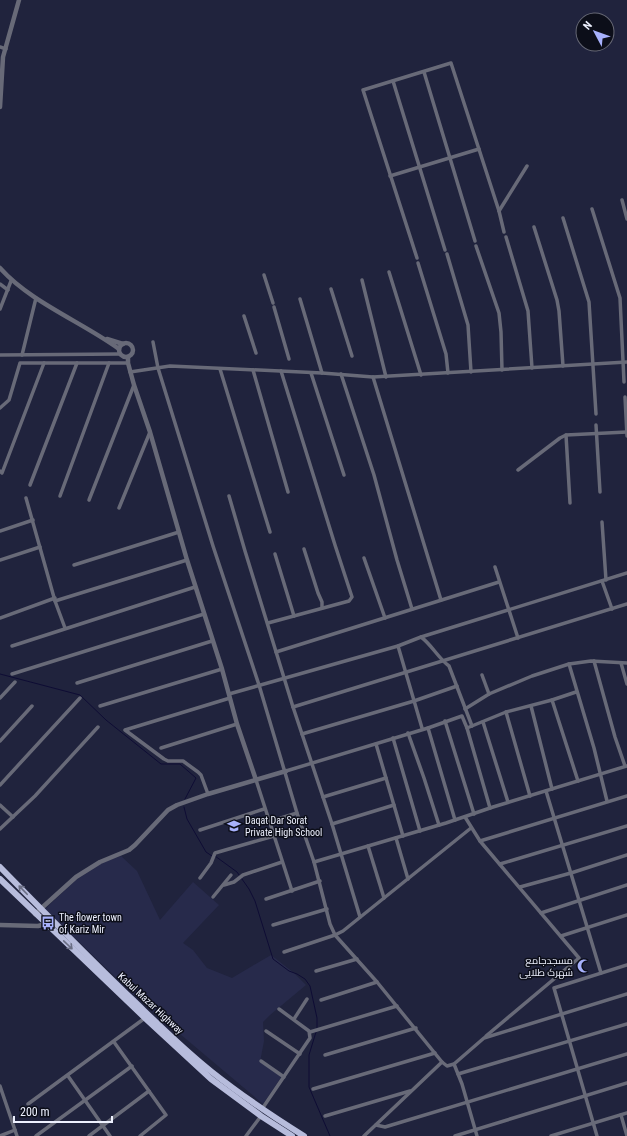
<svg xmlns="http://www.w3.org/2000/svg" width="627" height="1136" viewBox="0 0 627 1136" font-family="'Roboto Condensed',Cairo,sans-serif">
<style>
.built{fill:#272a4b}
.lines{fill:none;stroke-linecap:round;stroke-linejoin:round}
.stream{stroke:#0e0c34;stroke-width:1}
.minor{stroke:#686a78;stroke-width:3.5}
.tertiary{stroke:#686a78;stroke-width:4.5}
.trunk{stroke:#b7bcdc;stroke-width:6}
.oneway{stroke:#6a6e84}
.labels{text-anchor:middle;stroke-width:3;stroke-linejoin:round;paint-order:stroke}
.poi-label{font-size:10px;fill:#edf0fe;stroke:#0c0e19;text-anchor:start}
.street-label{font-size:10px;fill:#edf0fe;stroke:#0c0e19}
</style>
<rect width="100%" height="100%" fill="#20233d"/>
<polygon class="built" points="121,856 137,871 160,920 193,882 219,905 183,943 193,950 207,968 232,978 271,955 294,973 306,985 270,1015 263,1022 264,1041 260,1062 282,1076 263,1104 135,996 45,909 76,880 104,862"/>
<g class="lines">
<g class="stream">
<polyline points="0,674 80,695 106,720 161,764 180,764 196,778 185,799"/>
<polyline points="184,807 187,819 206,852 212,856"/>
<polyline points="215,856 237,872 249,889 255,901 273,959 289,971 297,974 305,979 310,986 317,1018 317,1029"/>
<polyline points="316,1032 309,1055 309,1087 330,1136"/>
</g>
<g class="minor">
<polyline points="0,47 6,49"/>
<polyline points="424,72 475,241"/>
<polyline points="393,81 445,250"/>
<polyline points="390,176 479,149"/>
<polyline points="622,200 627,219"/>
<polyline points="592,209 620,298 624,382"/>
<polyline points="499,211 527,166"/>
<polyline points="563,218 589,302 596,414"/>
<polyline points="534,227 557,300 559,311 563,366"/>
<polyline points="506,237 528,311 532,368"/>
<polyline points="476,246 499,313 501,332 502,370"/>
<polyline points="447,254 468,325 471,372"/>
<polyline points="417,258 363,90 451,63 499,211 504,232"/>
<polyline points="418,263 446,354 448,373"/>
<polyline points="389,272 421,375"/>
<polyline points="264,275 273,303"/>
<polyline points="362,280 386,377"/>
<polyline points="0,284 8,290"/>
<polyline points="331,289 352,356"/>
<polyline points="300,299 322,373"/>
<polyline points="274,307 289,359"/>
<polyline points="0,309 11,281"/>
<polyline points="244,316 256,353"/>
<polyline points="153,342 158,368 213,546 259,685 297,813 314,862 330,924 335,935 377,982 442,1062 447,1066 454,1064 484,1038 627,994"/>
<polyline points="0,355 120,354"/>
<polyline points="22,355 36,298"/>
<polyline points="220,369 270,532"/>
<polyline points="253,370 288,492"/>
<polyline points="130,372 170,366 322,373 373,377 627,362"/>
<polyline points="311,373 344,475"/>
<polyline points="341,374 374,475 397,560 412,609"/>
<polyline points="373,377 441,600"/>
<polyline points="625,397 627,436"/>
<polyline points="0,408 9,400 20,363 128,363"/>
<polyline points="596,425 600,492"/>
<polyline points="566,435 570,503"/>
<polyline points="518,470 560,438 566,435 627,432"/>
<polyline points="0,471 2,473 44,363"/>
<polyline points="30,485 77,363"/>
<polyline points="60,496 109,363"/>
<polyline points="229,496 245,551 293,707 332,824 360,917"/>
<polyline points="26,498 55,601 65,628"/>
<polyline points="89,500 134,385"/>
<polyline points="119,508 150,432"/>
<polyline points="602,522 606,580"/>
<polyline points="0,531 33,520"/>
<polyline points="304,549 318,593 322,602 322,608"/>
<polyline points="275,554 294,616"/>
<polyline points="364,558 385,618"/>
<polyline points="0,560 40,547"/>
<polyline points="74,565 179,532"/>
<polyline points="495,567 518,638"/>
<polyline points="602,581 612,609"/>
<polyline points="55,601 187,560"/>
<polyline points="0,618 55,598"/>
<polyline points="268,623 349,601 352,597 335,545 281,371"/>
<path d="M421 637C432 645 438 658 449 666L472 726"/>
<polyline points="12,646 195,587"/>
<polyline points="398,646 422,728"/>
<polyline points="276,652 499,582"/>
<polyline points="594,661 615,737 625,766"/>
<polyline points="621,663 627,684"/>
<polyline points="569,664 594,748 607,801"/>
<polyline points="12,674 204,614"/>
<polyline points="482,675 489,694"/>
<polyline points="77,683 212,641"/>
<polyline points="229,694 398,646 421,637 627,573"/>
<polyline points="0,698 15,682"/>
<polyline points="552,700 578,781"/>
<polyline points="100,706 222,669"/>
<polyline points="531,706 552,789"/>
<polyline points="293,707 627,604"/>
<polyline points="465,709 489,694 532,676 569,664 591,661 627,663"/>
<polyline points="506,712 530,796"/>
<polyline points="445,721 474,814"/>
<polyline points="483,722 508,802"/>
<polyline points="428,728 455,820"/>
<polyline points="467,728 506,712 552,700 576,692"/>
<polyline points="408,733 424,778 439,825"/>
<polyline points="302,734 414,701 457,686"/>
<polyline points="393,738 420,831"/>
<polyline points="0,741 32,706"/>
<polyline points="376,744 403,836"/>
<polyline points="161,748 237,724"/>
<polyline points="286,771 428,728 462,716 467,728 490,808"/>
<polyline points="256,780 292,891"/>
<polyline points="0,785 80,698"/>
<polyline points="546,791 601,973"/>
<polyline points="208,794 201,775 198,772 183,761 168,761 164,759 125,730 230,698"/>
<polyline points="323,797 386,778"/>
<polyline points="0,805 13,817"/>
<polyline points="465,817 480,841 579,958 486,1036"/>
<polyline points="268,822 297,813"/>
<polyline points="332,824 394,805"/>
<polyline points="0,829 35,796 98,727"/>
<polyline points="200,830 264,809"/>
<polyline points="396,838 408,879"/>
<polyline points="480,841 627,796"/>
<polyline points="368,846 384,898"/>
<polyline points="314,862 446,823 493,807 627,766"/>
<polyline points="500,864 627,826"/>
<polyline points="200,878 211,863 215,853 274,836"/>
<polyline points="224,885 234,882 243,875 282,862"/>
<polyline points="520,887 571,873 627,855"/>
<polyline points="213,897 231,875"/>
<polyline points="266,899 320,881"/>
<polyline points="541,913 627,885"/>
<polyline points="273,925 327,909"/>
<polyline points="561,936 627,915"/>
<polyline points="284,952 335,935 343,931 471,828"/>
<polyline points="316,971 357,959"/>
<polyline points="321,1000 377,982"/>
<polyline points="294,1019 307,999"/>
<polyline points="266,1031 300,1054"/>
<polyline points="310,1032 397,1006"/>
<polyline points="114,1042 166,1115 140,1136"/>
<polyline points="325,1055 416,1028"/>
<polyline points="261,1061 284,1077"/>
<polyline points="454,1064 462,1084 477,1136"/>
<polyline points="458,1074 627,1024"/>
<polyline points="68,1076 110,1136"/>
<polyline points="0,1086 17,1136"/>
<polyline points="313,1089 435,1053"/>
<polyline points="28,1104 145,1018"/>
<polyline points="262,1109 310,1038 309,1031 279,1009"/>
<polyline points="621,1115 627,1136"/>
<polyline points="325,1116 410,1091"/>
<polyline points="376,1125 385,1127 627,1054"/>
<polyline points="0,1136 15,1130"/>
<polyline points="36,1136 132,1066"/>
<polyline points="89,1136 149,1091"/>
<polyline points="246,1136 261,1116"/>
<polyline points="364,1136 442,1062"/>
<polyline points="455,1136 627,1083"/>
<polyline points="551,1136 627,1113"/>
<polyline points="597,1136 554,988 627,965"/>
</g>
<g class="tertiary">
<polyline points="0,107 3,57 19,0"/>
<path d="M0 268C30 302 82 322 119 349"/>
<polyline points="107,339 123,344"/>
<circle cx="126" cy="350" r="7"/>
<polyline points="128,357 128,363 134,385 150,432 187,560 222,669 237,724 256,780"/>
<polyline points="35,914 76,877 100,862 129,850 135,845 168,810 177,805 208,794 286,771"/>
<polyline points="0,925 38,926 42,925 48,921"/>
</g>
<g class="trunk">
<path d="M0 867C44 912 88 957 133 1000 159 1025 184 1050 212 1072 241 1095 272 1116 304 1136"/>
<polyline points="0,879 145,1018 211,1079 261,1116 292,1136"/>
</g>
</g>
<defs><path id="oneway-shaft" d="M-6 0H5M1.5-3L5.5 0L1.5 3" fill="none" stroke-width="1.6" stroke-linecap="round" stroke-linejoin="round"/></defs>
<g class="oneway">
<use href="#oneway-shaft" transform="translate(23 890) rotate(-134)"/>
<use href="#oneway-shaft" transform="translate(68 945) rotate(44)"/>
</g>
<defs>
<g id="school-bare" transform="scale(1.08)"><path d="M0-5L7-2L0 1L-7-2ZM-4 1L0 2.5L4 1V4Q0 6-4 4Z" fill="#a7b1fc" stroke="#0c0e19" stroke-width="2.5" paint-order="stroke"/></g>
<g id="bus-bare" transform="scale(1.08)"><path d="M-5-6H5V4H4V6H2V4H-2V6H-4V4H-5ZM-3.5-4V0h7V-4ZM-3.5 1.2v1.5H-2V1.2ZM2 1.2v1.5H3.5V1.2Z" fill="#a7b1fc" stroke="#0c0e19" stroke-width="2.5" paint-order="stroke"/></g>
<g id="mosque-bare" transform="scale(1.08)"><path d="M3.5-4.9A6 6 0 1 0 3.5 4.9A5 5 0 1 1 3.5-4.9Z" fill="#a7b1fc" stroke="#0c0e19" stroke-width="2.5" paint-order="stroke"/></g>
</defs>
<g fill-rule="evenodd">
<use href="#school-bare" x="234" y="826"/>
<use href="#bus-bare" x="48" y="923"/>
<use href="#mosque-bare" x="584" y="966"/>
</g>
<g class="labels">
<g class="poi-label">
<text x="245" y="824">Daqat Dar Sorat<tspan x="245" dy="12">Private High School</tspan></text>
<text x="59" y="921">The flower town<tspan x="59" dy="12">of Kariz Mir</tspan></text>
<text x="573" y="964" text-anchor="end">مسجدجامع<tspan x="573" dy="12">شهرک طلایی</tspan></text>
</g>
<g class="street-label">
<text transform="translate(151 1003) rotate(43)" y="4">Kabul Mazar Highway</text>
</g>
</g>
<g transform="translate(595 32) rotate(311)"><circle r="19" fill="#0c0e19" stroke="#666875"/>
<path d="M0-3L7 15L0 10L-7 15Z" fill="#a7b1fc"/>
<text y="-6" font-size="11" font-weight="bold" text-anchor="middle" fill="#edf0fe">N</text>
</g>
<path d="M14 1116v6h98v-6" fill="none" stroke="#edf0fe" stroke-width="2"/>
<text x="20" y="1116" font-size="12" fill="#edf0fe" stroke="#0c0e19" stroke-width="3" paint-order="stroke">200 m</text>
</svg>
